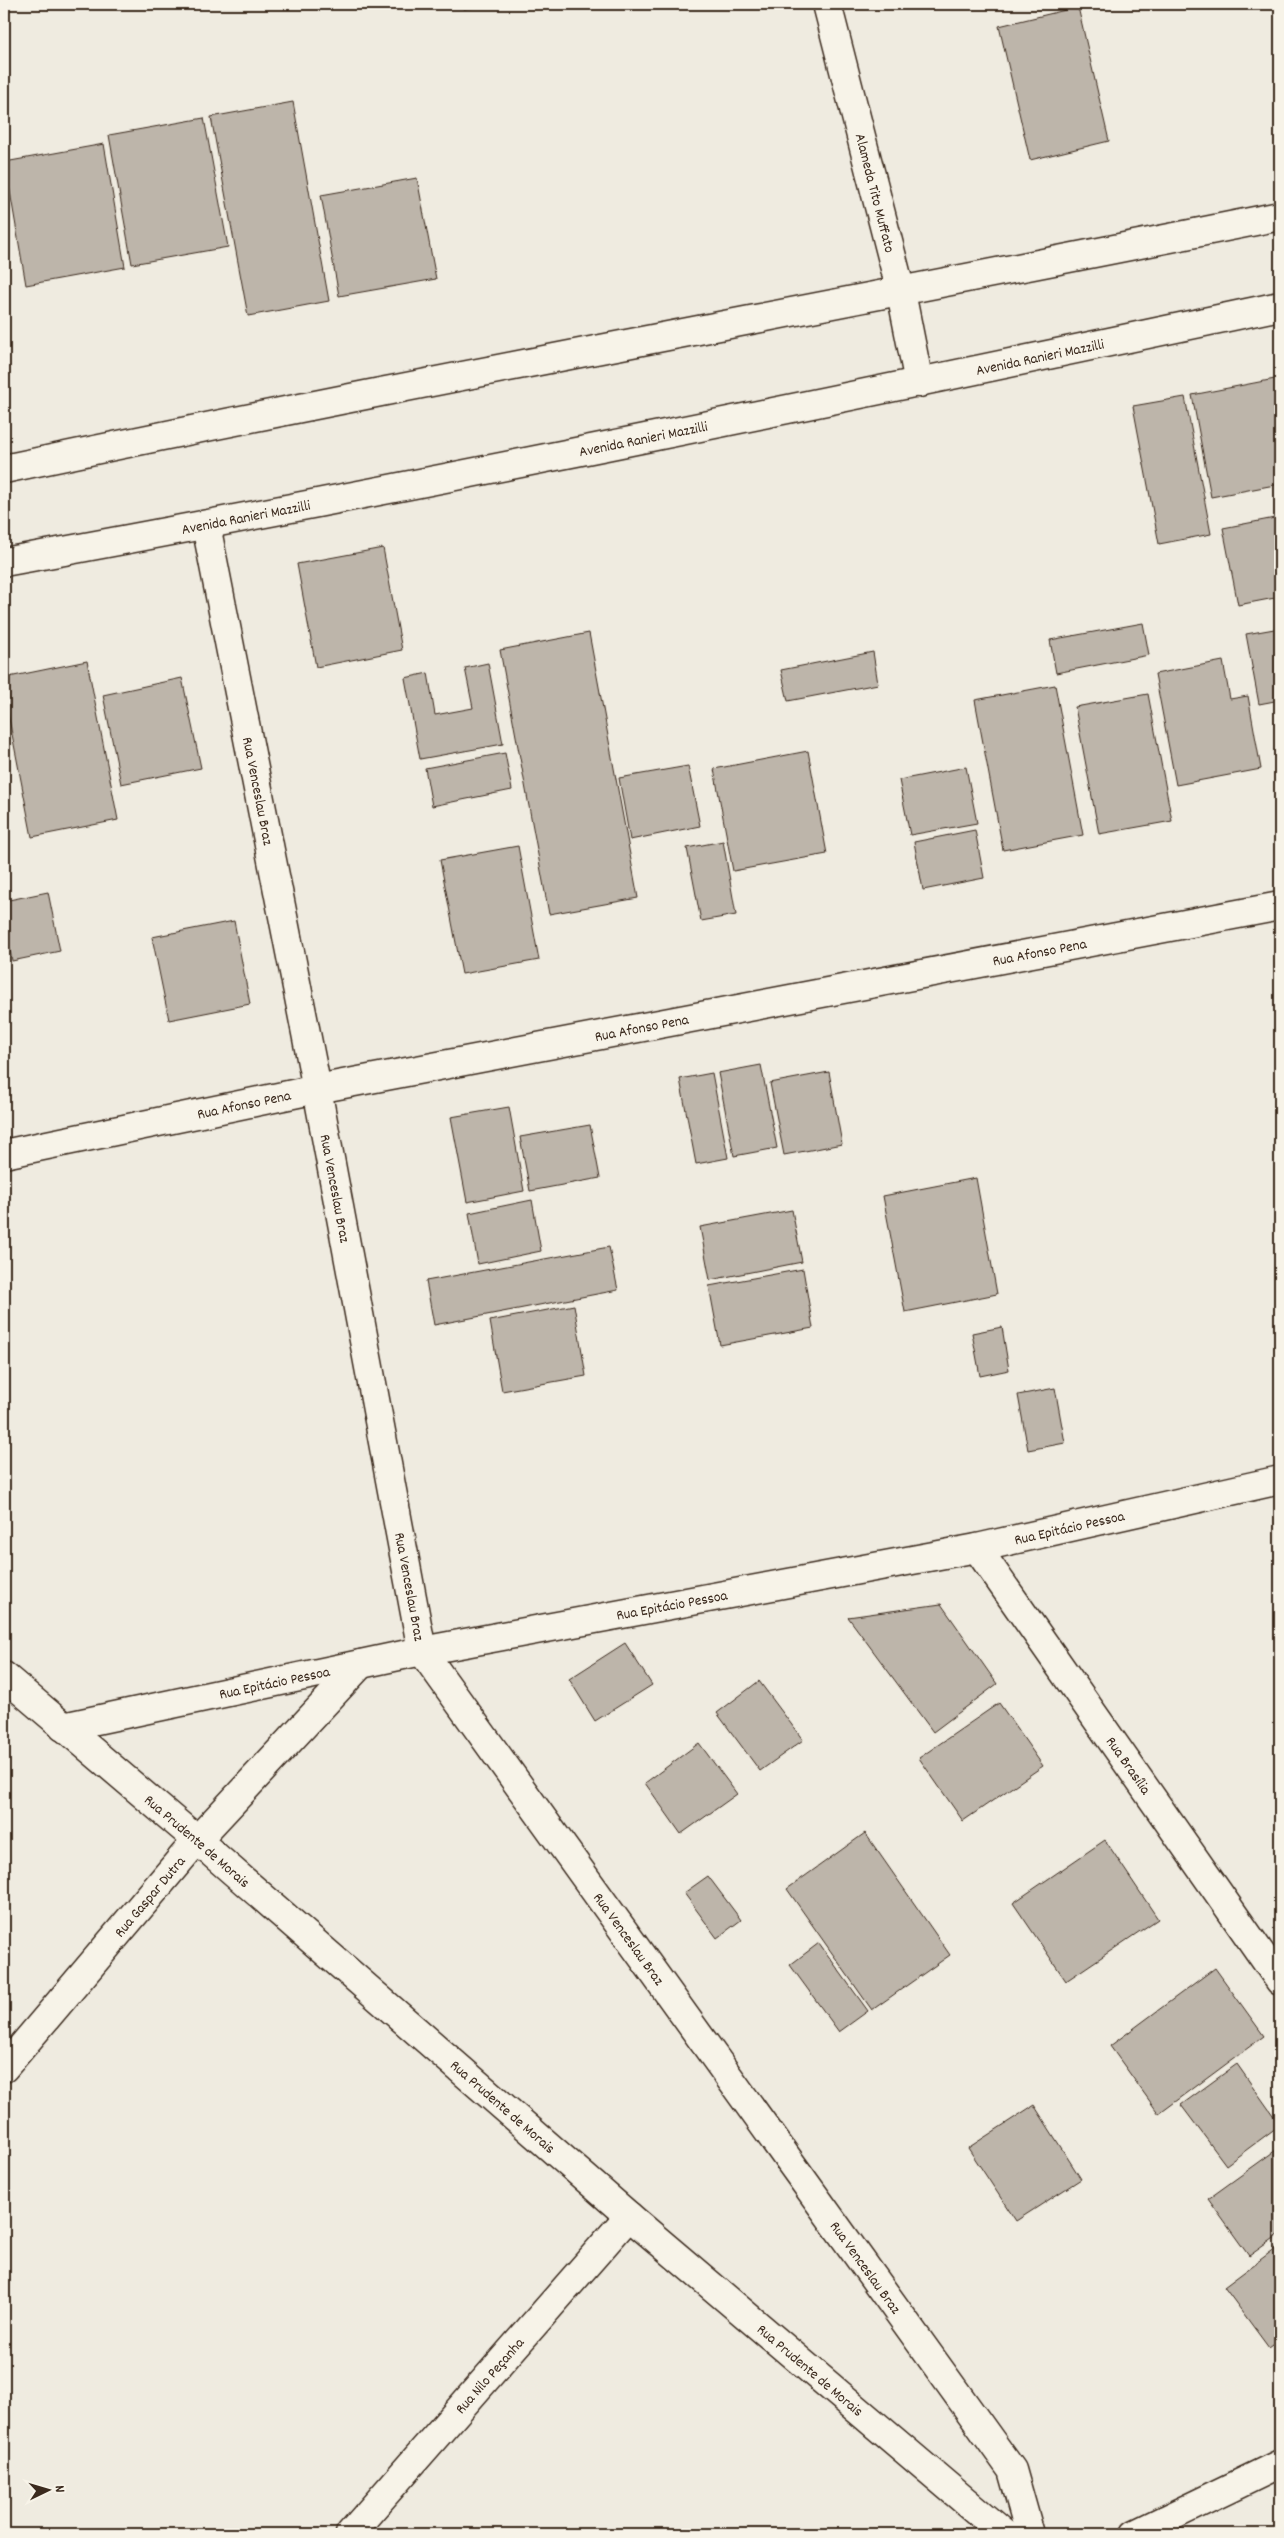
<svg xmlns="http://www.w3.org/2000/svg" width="1284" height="2538" viewBox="0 0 1284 2538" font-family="Dekko,sans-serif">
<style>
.building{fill:#bdb5aa;stroke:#3b2a1e}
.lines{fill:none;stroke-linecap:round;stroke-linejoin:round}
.street-casing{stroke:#3b2a1e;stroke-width:31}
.secondary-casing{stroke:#3b2a1e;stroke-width:31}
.street{stroke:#f7f3e8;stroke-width:28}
.secondary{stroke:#f7f3e8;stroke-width:28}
.labels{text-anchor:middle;stroke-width:5;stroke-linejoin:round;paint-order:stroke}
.street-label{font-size:15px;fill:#3b2a1e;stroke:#f7f3e8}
</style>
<rect width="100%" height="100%" fill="#efebe0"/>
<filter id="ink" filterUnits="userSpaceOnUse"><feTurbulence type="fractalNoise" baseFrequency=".02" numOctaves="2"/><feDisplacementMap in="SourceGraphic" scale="10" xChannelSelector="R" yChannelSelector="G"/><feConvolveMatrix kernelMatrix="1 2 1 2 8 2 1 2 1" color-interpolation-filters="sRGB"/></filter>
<g filter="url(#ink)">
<g class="building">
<polygon points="463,4 495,4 464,9"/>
<polygon points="1078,7 1109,141 1030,160 999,26"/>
<polygon points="293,102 329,301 248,316 211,117"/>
<polygon points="204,118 228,247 132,264 109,135"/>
<polygon points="104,144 125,267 26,285 5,162"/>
<polygon points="417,178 436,279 339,296 321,195"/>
<polygon points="1280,378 1280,484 1211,497 1192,395"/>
<polygon points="1185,397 1211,534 1159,544 1133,406"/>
<polygon points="1280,517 1280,597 1238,605 1223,528"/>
<polygon points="383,548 402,650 316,667 297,564"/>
<polygon points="1143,623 1149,655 1056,673 1050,640"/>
<polygon points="1280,628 1280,700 1259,704 1246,634"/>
<polygon points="589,633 638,898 549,914 500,650"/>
<polygon points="873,652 878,684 788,701 781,670"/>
<polygon points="87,661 118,820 32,837 4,693 4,678"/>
<polygon points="1223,661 1230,699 1248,696 1261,769 1176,785 1155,674"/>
<polygon points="488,663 503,744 420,759 405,678 428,673 435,715 473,708 465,668"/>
<polygon points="182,678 201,768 121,784 103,695"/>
<polygon points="1055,685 1083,835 1003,850 975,700"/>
<polygon points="1148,694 1172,821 1099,834 1075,707"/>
<polygon points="808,751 827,854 733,871 714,769"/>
<polygon points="505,753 512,790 432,806 425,768"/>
<polygon points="688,766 700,826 630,840 619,778"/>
<polygon points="966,767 977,823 910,835 899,780"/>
<polygon points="975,830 984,878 923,890 914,842"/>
<polygon points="723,841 736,915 701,921 687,848"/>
<polygon points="518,846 539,960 462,974 440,860"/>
<polygon points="48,892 60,951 12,961 4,917 4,901"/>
<polygon points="234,921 250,1004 169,1020 152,937"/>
<polygon points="761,1065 777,1148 734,1156 718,1073"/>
<polygon points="829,1072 842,1144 784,1155 770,1083"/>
<polygon points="712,1073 728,1158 696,1164 680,1079"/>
<polygon points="509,1107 524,1191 467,1202 451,1117"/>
<polygon points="590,1125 600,1178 530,1191 520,1137"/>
<polygon points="976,1178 997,1294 905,1312 883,1196"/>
<polygon points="532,1200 541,1251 478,1264 469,1213"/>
<polygon points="792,1210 802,1262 710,1280 700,1227"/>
<polygon points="609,1247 618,1290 434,1325 426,1281"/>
<polygon points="803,1269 813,1328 720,1345 709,1286"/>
<polygon points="574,1305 586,1376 502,1391 490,1321"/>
<polygon points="1002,1327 1009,1370 980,1376 972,1333"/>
<polygon points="1055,1388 1065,1443 1028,1450 1018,1395"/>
<polygon points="941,1604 997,1684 933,1732 848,1617"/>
<polygon points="625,1643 652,1685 595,1721 569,1679"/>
<polygon points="759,1681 803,1740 760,1771 717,1713"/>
<polygon points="999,1703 1043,1766 963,1821 919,1758"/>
<polygon points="699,1743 737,1794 681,1834 645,1783"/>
<polygon points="865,1833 950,1955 872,2010 787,1889"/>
<polygon points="1105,1840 1158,1919 1066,1981 1013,1903"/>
<polygon points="708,1876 741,1920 717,1938 684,1893"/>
<polygon points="819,1943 868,2011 839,2032 790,1965"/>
<polygon points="1215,1968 1264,2036 1159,2114 1110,2046"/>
<polygon points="1237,2064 1280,2125 1226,2165 1181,2105"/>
<polygon points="1034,2105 1081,2179 1016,2221 968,2148"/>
<polygon points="1276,2150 1280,2155 1280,2234 1249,2256 1208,2199"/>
<polygon points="1280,2245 1280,2340 1269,2348 1224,2287"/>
</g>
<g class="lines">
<g class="street-casing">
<g id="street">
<path id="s1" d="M827 4 901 292 919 383"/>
<path id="s2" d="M206 525 317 1089 422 1651 1012 2470 1030 2534"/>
<path id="s3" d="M4 1154 317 1089 1280 906"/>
<path id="s4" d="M977 1548 1280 1981"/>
<path id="s5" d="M4 1676 197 1840 629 2216 1004 2534"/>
<path id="s6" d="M63 1727 422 1651 977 1548 1280 1480"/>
<path id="s7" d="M4 2068 197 1840 361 1664"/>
<path id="s8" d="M350 2534 629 2216"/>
</g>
</g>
<g class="secondary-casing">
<g id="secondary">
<path d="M4 469C428 379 855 302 1280 216"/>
<path id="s9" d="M4 562C431 484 856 396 1280 306"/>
<polyline points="1135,2534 1280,2464"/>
</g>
</g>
<use href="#street" class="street"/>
<use href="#secondary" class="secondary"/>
</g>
</g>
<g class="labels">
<g class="street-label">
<text dy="5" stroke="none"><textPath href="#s1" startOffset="195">Alameda Tito Muffato</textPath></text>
<text dy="5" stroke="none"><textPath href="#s9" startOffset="1056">Avenida Ranieri Mazzilli</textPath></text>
<text dy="5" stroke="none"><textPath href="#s9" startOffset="651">Avenida Ranieri Mazzilli</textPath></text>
<text dy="5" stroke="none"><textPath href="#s9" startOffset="246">Avenida Ranieri Mazzilli</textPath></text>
<text dy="5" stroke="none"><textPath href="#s2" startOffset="271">Rua Venceslau Braz</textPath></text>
<text dy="5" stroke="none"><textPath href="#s3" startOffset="1055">Rua Afonso Pena</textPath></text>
<text dy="5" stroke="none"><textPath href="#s3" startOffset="650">Rua Afonso Pena</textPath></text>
<text dy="5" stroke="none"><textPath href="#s3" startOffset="245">Rua Afonso Pena</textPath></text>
<text dy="5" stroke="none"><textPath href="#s2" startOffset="676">Rua Venceslau Braz</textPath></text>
<text dy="5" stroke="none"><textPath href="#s6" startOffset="1026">Rua Epitácio Pessoa</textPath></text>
<text dy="5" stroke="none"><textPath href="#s2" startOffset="1081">Rua Venceslau Braz</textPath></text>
<text dy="5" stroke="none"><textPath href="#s6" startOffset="621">Rua Epitácio Pessoa</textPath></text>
<text dy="5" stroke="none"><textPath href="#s6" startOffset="216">Rua Epitácio Pessoa</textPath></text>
<text dy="5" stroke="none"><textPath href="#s4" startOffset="265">Rua Brasília</textPath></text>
<text dy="5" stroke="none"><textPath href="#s5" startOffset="254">Rua Prudente de Morais</textPath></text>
<text dy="5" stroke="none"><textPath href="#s7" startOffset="225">Rua Gaspar Dutra</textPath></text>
<text dy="5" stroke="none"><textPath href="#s2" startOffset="1501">Rua Venceslau Braz</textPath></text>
<text dy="5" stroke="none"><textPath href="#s5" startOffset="659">Rua Prudente de Morais</textPath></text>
<text dy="5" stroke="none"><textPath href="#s2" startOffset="1906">Rua Venceslau Braz</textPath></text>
<text dy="5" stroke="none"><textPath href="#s5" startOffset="1064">Rua Prudente de Morais</textPath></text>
<text dy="5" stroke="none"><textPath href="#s8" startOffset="211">Rua Nilo Peçanha</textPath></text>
</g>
</g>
<rect width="1284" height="2538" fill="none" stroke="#f7f3e8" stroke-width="20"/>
<rect x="10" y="10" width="1264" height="2518" fill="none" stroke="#3b2a1e" stroke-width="2" filter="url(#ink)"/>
<g transform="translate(48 2490) rotate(85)" stroke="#f7f3e8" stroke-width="4" paint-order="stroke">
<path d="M0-4L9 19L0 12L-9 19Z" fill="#3b2a1e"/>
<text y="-8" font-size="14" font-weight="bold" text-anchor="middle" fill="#3b2a1e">N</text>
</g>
</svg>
